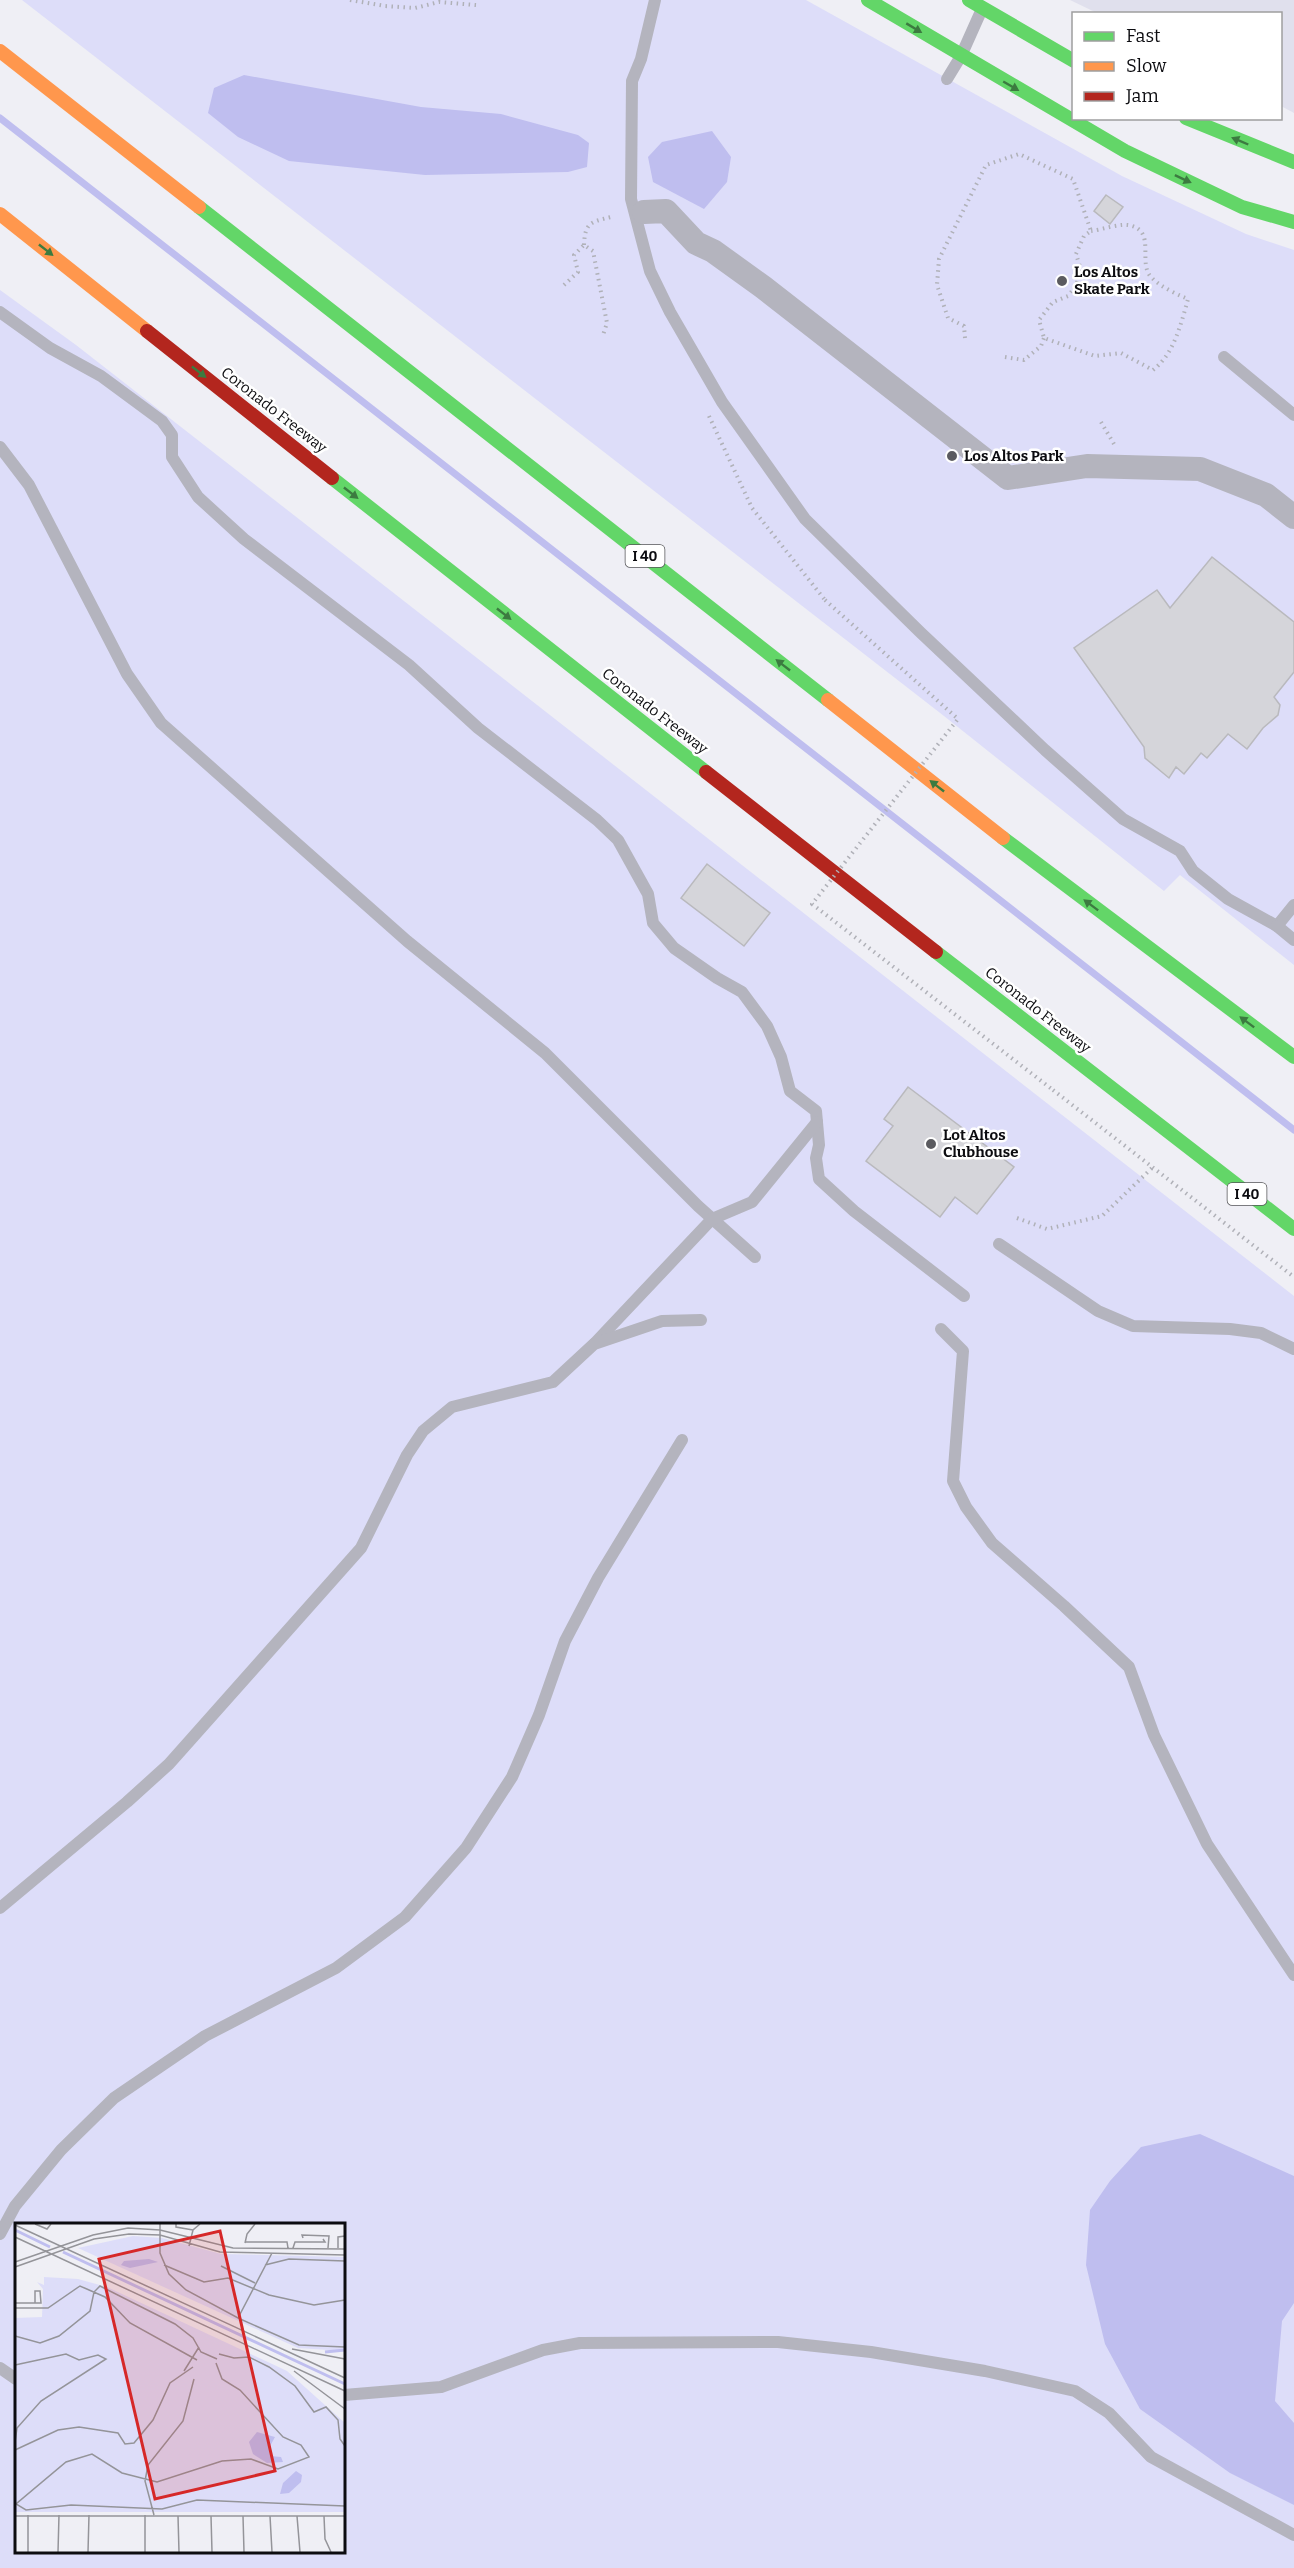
<svg xmlns="http://www.w3.org/2000/svg" width="1294" height="2568" viewBox="0 0 1294 2568" font-family="Bitter,serif">
<style>
.built{fill:#e0e0ed}
.green{fill:#ddddf9;fill-rule:evenodd}
.water{fill:#bfbeef}
.lines{fill:none;stroke-linecap:round;stroke-linejoin:round}
.stream{stroke:#bfbeef;stroke-width:7}
.building{fill:#d5d5da;stroke:#b9b9bd;stroke-width:1.5}
.path{stroke:#b0b1b8;stroke-width:4;stroke-dasharray:1.5 4.5;stroke-linecap:butt}
.lane{stroke:#b4b4be;stroke-width:12}
.street{stroke:#b4b4be;stroke-width:24}
.fast{stroke:#63d668;stroke-width:14}
.slow{stroke:#ff974d;stroke-width:14}
.jam{stroke:#b3261e;stroke-width:14}
.path-bridge{stroke:#b0b1b8;stroke-width:4;stroke-dasharray:1.5 4.5;stroke-linecap:butt}
.oneway{fill:#3c7b40}
.poi-dot{fill:#5b5b60;stroke:#fff;stroke-width:2}
.labels{text-anchor:middle;stroke-width:5;stroke-linejoin:round;paint-order:stroke}
.shield{fill:#fff;stroke:#555558;stroke-width:1.5}
.shield-label{font-size:14px;font-weight:bold;fill:#0c0c10}
.poi-label{font-size:15px;font-weight:bold;fill:#0c0c10;stroke:#fff;text-anchor:start}
.street-label{font-size:15px;fill:#0c0c10;stroke:#fff}
.inset-river{fill:none;stroke:#bfbeef;stroke-width:3}
.inset-road{fill:none;stroke:#949499;stroke-width:1.5}
.view{fill:#d62828;fill-opacity:0.15;stroke:#d62828;stroke-width:3}
.inset-edge{fill:none;stroke:#0c0c10;stroke-width:3}
</style>
<rect width="100%" height="100%" fill="#efeff5"/>
<polygon class="built" points="1070,0 1294,0 1294,113 1281,106 1280,14 1097,13"/>
<g class="green">
<polygon points="22,0 806,0 1122,176 1246,234 1294,250 1294,965 1180,875 1164,891 944,716"/>
<path d="M0 290 76 345 1294 1296V2568H0ZM16 2224H344V2552H16Z"/>
</g>
<g class="water">
<polygon points="244,75 421,107 501,114 578,135 589,143 587,167 568,172 425,175 289,161 238,137 208,113 214,88"/>
<polygon points="712,131 731,157 727,182 704,209 653,182 648,157 662,142"/>
<polygon points="1200,2134 1294,2176 1294,2303 1282,2321 1275,2401 1294,2423 1294,2505 1230,2473 1140,2409 1105,2344 1086,2265 1090,2210 1110,2181 1141,2147"/>
</g>
<g class="lines">
<polyline class="stream" points="0,118 1294,1130"/>
</g>
<g class="building">
<polygon points="1106,195 1123,207 1110,224 1094,211"/>
<polygon points="1212,557 1294,622 1294,672 1274,697 1280,705 1278,715 1263,728 1247,749 1228,734 1207,758 1201,753 1184,774 1176,767 1169,778 1145,758 1144,747 1074,648 1157,590 1170,608"/>
<polygon points="707,864 770,913 744,946 681,898"/>
<polygon points="908,1087 1014,1167 977,1214 955,1197 940,1217 866,1161 893,1126 884,1119"/>
</g>
<g class="lines">
<g class="path">
<polyline points="350,0 385,6 415,8 439,2 476,5"/>
<path d="M584 245C585 223 590 222 611 217"/>
<polyline points="564,285 578,272 574,255 584,245 593,251 607,323 603,335"/>
<path d="M965 338 964 326 948 318 937 285 939 259 986 165 1019 154 1073 179 1091 231 1084 236 1076 254 1081 270 1076 286 1068 296 1053 302 1039 320 1044 338 1095 356 1121 353 1153 370C1174 354 1181 324 1188 299 1176 294 1161 287 1152 278 1137 264 1156 233 1132 226 1121 222 1102 230 1091 231"/>
<polyline points="1005,357 1024,360 1041,346 1044,338"/>
<polyline points="709,416 752,508 825,600"/>
<polyline points="1101,422 1114,444"/>
<polyline points="1053,1090 1294,1277"/>
<polyline points="1017,1218 1047,1229 1102,1216 1153,1167"/>
</g>
<g class="lane">
<polyline points="655,0 641,59 632,81 631,199 650,271 670,312 722,402 805,519 920,632 1045,750 1123,819 1180,851 1193,871 1228,899 1277,926 1294,905"/>
<polyline points="947,79 961,56 982,9"/>
<polyline points="0,312 50,348 101,376 162,421 172,435 172,457 198,497 244,539 409,665 478,728 597,820 618,840 648,894 653,923 674,948 717,978 742,992 767,1026 781,1057 790,1091 816,1111 819,1145 816,1158 819,1179 854,1211 964,1296"/>
<polyline points="1224,357 1294,415"/>
<polyline points="0,447 29,485 127,674 161,723 407,941 545,1053 698,1206 755,1257"/>
<polyline points="1277,926 1294,940"/>
<polyline points="999,1244 1098,1311 1133,1326 1230,1329 1261,1333 1294,1349"/>
<polyline points="941,1329 963,1351 953,1481 966,1507 992,1543 1064,1606 1129,1667 1154,1735 1207,1844 1294,1975"/>
<polyline points="595,1343 712,1219 752,1202 817,1122"/>
<polyline points="0,1908 127,1802 169,1764 361,1548 407,1455 423,1431 452,1407 553,1382 594,1344 662,1321 701,1320"/>
<polyline points="0,2234 15,2206 61,2150 114,2098 205,2036 336,1968 405,1917 466,1848 512,1777 539,1715 565,1641 598,1578 682,1440"/>
<polyline points="0,2368 16,2379"/>
<polyline points="344,2395 441,2387 543,2350 580,2343 778,2342 871,2352 985,2371 1075,2391 1109,2413 1151,2457 1294,2535"/>
</g>
<polyline class="street" points="644,212 666,211 696,243 713,251 763,287 1008,478 1087,466 1200,469 1266,495 1294,517"/>
<g class="fast">
<polyline points="868,0 1125,151 1242,207 1294,222"/>
<polyline points="969,0 1074,61"/>
<polyline points="1186,118 1294,162"/>
<polyline points="199,207 828,700"/>
<polyline points="332,478 706,772"/>
<polyline points="1003,838 1294,1057"/>
<polyline points="936,952 1294,1229"/>
</g>
<g class="slow">
<polyline points="0,51 199,207"/>
<polyline points="0,214 147,331"/>
<polyline points="828,700 1003,838"/>
</g>
<g class="jam">
<polyline points="147,331 332,478"/>
<polyline points="706,772 936,952"/>
</g>
<polyline class="path-bridge" points="825,600 958,719 812,904 1053,1090"/>
</g>
<defs><path id="oneway-solid" d="M-6-.8H1V-3.2L6.5 0L1 3.2V.8H-6Z" transform="scale(1.5)"/></defs>
<g class="oneway">
<use href="#oneway-solid" transform="translate(914 28) rotate(31)"/>
<use href="#oneway-solid" transform="translate(1011 86) rotate(30)"/>
<use href="#oneway-solid" transform="translate(1240 141) rotate(-157)"/>
<use href="#oneway-solid" transform="translate(1183 179) rotate(25)"/>
<use href="#oneway-solid" transform="translate(46 250) rotate(38)"/>
<use href="#oneway-solid" transform="translate(199 372) rotate(38)"/>
<use href="#oneway-solid" transform="translate(351 493) rotate(38)"/>
<use href="#oneway-solid" transform="translate(504 614) rotate(38)"/>
<use href="#oneway-solid" transform="translate(783 665) rotate(-142)"/>
<use href="#oneway-solid" transform="translate(937 786) rotate(-142)"/>
<use href="#oneway-solid" transform="translate(1091 905) rotate(-143)"/>
<use href="#oneway-solid" transform="translate(1247 1022) rotate(-143)"/>
</g>
<g class="poi-dot">
<circle cx="1062" cy="281" r="6"/>
<circle cx="952" cy="456" r="6"/>
<circle cx="931" cy="1144" r="6"/>
</g>
<g class="labels">
<g class="shield">
<rect x="625.5" y="545" width="39" height="22" rx="4.5"/>
<rect x="1227.5" y="1183" width="39" height="22" rx="4.5"/>
</g>
<g class="shield-label">
<text x="645" y="561">I 40</text>
<text x="1247" y="1199">I 40</text>
</g>
<g class="poi-label">
<text x="1074" y="277">Los Altos<tspan x="1074" dy="17">Skate Park</tspan></text>
<text x="964" y="461">Los Altos Park</text>
<text x="943" y="1140">Lot Altos<tspan x="943" dy="17">Clubhouse</tspan></text>
</g>
<g class="street-label">
<text transform="translate(274 410) rotate(38)" y="5">Coronado Freeway</text>
<text transform="translate(655 711) rotate(38)" y="5">Coronado Freeway</text>
<text transform="translate(1038 1010) rotate(38)" y="5">Coronado Freeway</text>
</g>
</g>
<g transform="translate(15 2223)">
<rect width="330" height="330" fill="#efeff5"/>
<path d="M118 13 147 15 206 31 330 34V128L283 125 63 25ZM29 54 63 56 92 64 272 148 330 200V289H0V95L27 94 28 66 22 59 29 62Z" fill="#ddddf9"/>
<path d="M134 36 143 39 115 45 106 42 109 38ZM242 209 260 214 254 225 255 233 266 234 268 239 252 240 238 231 234 219ZM281 248 287 252 286 259 274 270 265 271 268 260Z" fill="#bfbeef"/>
<path class="inset-river" d="M0 7 35 24M48 29 330 161M310 129 330 127"/>
<path class="inset-road" d="M20 1 32 6 36 1M145 1V30L154 51 171 67 223 95 257 30M161 1V4L178 7M0 2 330 155M0 14 330 168M288 15 287 12 314 13 313 25M230 19H272L273 25M230 20 232 11 240 1M174 23 178 7 185 1M278 25 280 19H310L308 16M323 25V14L330 13M0 39 78 12 113 5 145 7 218 25 330 26M149 42 189 59 213 55 254 72 299 82 330 77M250 42 274 36 330 38M206 43 240 60M0 44 79 16 114 11 145 12 205 29 330 32M0 80H26L25 68H20V80M0 85H33L65 63 90 74 115 100 182 137M223 95 284 122 330 124M0 113 25 120 44 113 75 88 79 69 85 63 160 101 178 115 186 129 202 136M277 126 330 136M204 131 219 135 234 134 254 144 280 163 299 189 311 184 323 197 325 216 330 223M201 140 207 156 225 167 268 214 286 222 294 234 263 246 236 236 207 238 142 259 107 250 77 231 51 239 1 281 11 287 56 282 147 286 182 277 330 283M0 142 51 131 64 137 83 132 91 136 26 178 2 205 0 219M169 148 184 124M279 148 330 186M0 227 43 207 64 204 103 210 110 221 119 220 138 197 155 160 178 144M130 292V329M139 292 130 258 133 242 168 198 179 156M0 293H330M163 293 164 329M196 293 197 329M228 293 229 329M255 293 257 329M282 293 285 329M309 293 310 316 316 329M13 329V292M43 329 44 292M73 329 74 292"/>
<path class="view" d="M205 8 260 248 140 276 84 36Z"/>
<rect width="330" height="330" class="inset-edge"/>
</g>
<rect x="1072" y="12" width="210" height="108" fill="#ffffff" stroke="#9e9e9f" stroke-width="1.5"/>
<rect x="1084" y="32" width="30" height="9" fill="#63d668" stroke="#9e9e9f" stroke-width="1.5"/>
<text x="1126" y="42" font-size="18" fill="#0c0c10">Fast</text>
<rect x="1084" y="62" width="30" height="9" fill="#ff974d" stroke="#9e9e9f" stroke-width="1.5"/>
<text x="1126" y="72" font-size="18" fill="#0c0c10">Slow</text>
<rect x="1084" y="92" width="30" height="9" fill="#b3261e" stroke="#9e9e9f" stroke-width="1.5"/>
<text x="1126" y="102" font-size="18" fill="#0c0c10">Jam</text>
</svg>
